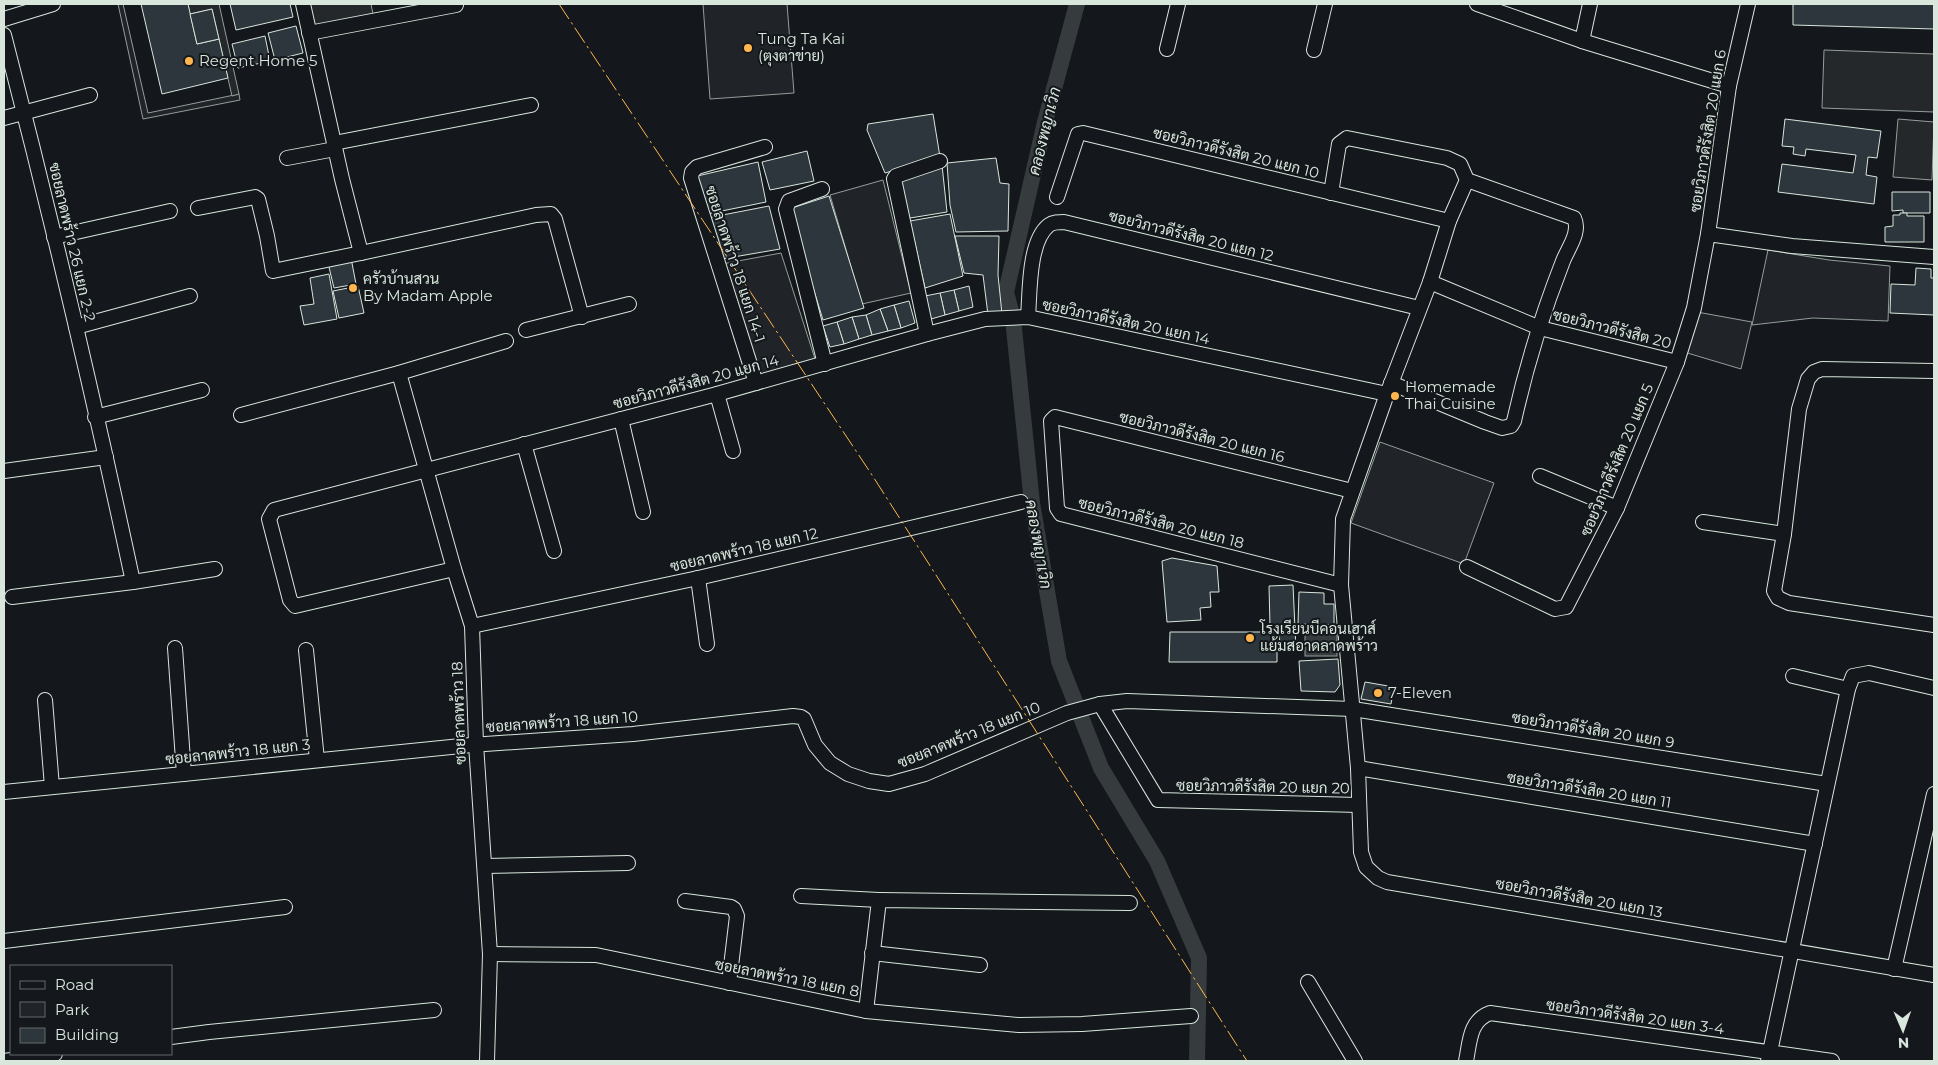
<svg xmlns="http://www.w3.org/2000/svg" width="1938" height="1065" viewBox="0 0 1938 1065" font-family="Montserrat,Sarabun,sans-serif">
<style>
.green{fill:#202428;stroke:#939e99}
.parking{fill:#24282b;stroke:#939e99}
.water{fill:#363b3e;stroke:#939e99}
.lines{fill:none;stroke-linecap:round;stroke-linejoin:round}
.canal{stroke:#363b3e;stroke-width:16}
.building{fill:#2c363c;stroke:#d8e6dc}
.street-casing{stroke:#d8e6dc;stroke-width:16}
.street{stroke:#14181c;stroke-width:14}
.power{stroke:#ffb74d;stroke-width:1;stroke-dasharray:18 4 2.5 4;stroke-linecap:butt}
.poi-dot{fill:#ffb74d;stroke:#14181c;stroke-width:2}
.labels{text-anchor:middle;stroke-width:4;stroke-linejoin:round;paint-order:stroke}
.poi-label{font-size:15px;fill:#d8e6dc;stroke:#14181c;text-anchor:start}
.street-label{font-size:15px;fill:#d8e6dc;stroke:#14181c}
.water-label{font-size:16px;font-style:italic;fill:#d8e6dc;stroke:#14181c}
</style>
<rect width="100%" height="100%" fill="#14181c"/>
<g class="green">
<polygon points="118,4 123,4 148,113 239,94 240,100 143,119"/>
<polygon points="703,4 787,4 794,93 710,99"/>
<polygon points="883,180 911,293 862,304 830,195"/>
<polygon points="1768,250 1829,260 1890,266 1888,321 1813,318 1752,325"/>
<polygon points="781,253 815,359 759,376 722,264"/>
<polygon points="1697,312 1752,322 1741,369 1684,352"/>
<polygon points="1380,442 1494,483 1464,564 1351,523"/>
</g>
<g class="parking">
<polygon points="188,4 219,4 239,94 232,96 212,9 190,14"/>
<polygon points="310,4 371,4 373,14 314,26"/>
<polygon points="1824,50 1934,54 1934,112 1822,108"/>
<polygon points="1898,119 1934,122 1932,180 1893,177"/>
</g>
<rect class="water" x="1305" y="629" width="32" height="27"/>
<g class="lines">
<polyline class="canal" points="1077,4 1045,122 1006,292 1013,319 1032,503 1059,661 1101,768 1157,861 1199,958 1197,1061"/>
</g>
<g class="building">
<polygon points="141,4 188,4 197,44 219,39 228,78 162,94"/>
<polygon points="230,4 290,4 293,17 236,30"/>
<polygon points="1793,4 1934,4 1934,29 1793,25"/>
<polygon points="212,9 219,39 197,44 190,14"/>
<polygon points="296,26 303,53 275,60 268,33"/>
<polygon points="265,36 270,61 238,68 232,44"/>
<polygon points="933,114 940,157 885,173 867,130 868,124"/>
<polygon points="1785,119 1881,131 1877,158 1868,157 1866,175 1877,177 1874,204 1778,192 1782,164 1853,173 1856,155 1806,149 1805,156 1793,154 1794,147 1782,146"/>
<polygon points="807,151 814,181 770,190 762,162"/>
<polygon points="996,158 1000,183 1009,184 1008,231 956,232 950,205 947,163"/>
<polygon points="758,162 766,202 707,214 693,177"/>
<polygon points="942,165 947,212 904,219 896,180"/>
<polygon points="1892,192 1930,192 1930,213 1903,213 1903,210 1892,211"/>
<polygon points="829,196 864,308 823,320 789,209"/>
<polygon points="769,206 780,249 722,259 707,218"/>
<polygon points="1900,213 1907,213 1907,216 1924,216 1924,242 1885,242 1885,227 1893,226 1893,215 1900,215"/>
<polygon points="950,214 963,276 925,288 910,221"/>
<polygon points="955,236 999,236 998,275 1002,314 988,315 983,275 964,273"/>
<polygon points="351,258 356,284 334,288 328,263"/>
<polygon points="1916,268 1931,269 1931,278 1934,278 1934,315 1890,313 1891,284 1915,285"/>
<polygon points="329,274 337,319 304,325 300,306 314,304 310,278"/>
<polygon points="358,286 364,313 339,318 333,291"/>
<polygon points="969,286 973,307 959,311 954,290"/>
<polygon points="954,290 959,311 945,315 940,293"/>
<polygon points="940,293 945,315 931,319 925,296"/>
<polygon points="909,301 915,323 901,328 894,305"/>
<polygon points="894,305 901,328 888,331 880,309"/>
<polygon points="880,309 888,331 872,335 866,315"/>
<polygon points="866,315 872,335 859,339 852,317"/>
<polygon points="852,317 859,339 844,344 837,322"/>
<polygon points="837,322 844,344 830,347 823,326"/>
<polygon points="1172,558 1217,566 1219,592 1210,592 1211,607 1200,608 1201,620 1167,622 1162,561"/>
<polygon points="1293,585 1296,650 1280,651 1279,625 1270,626 1269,586"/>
<polygon points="1299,592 1324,593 1324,604 1334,604 1334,625 1298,624"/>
<polygon points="1170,632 1277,632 1277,662 1169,662"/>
<polygon points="1338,659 1340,685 1335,692 1301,691 1299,661"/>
<polygon points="1365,682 1394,687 1391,704 1361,699"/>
</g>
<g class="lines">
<g class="street-casing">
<g id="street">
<polyline points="303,4 342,179 361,253 536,215 551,214 555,219 582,317"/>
<polyline points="1477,4 1582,41 1729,86"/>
<polyline points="4,19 53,4"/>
<polyline points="309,33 456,5"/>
<path d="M4 35C51 216 94 399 133 582"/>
<polyline points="1582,41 1590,4"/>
<polyline points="1167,49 1178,4"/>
<polyline points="1314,50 1325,4"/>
<polyline points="4,118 90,95"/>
<polyline points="334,143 531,105"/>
<polyline points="287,158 335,149"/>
<polyline points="1467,180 1449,221 1430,282 1387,394 1343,519 1341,585 1358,768 1361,852 1366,867 1378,878 1387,882 1934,975"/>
<polyline points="822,189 789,201 786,209 825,364"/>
<path d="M1331 193 1339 144 1347 138 1447 158 1460 164 1467 180 1574 218C1581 232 1568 248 1563 261 1543 312 1526 367 1514 421L1511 426 1502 428 1485 422 1391 383"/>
<polyline points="1057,197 1078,134 1083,133 1449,221"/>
<polyline points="198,208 255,197 258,199 267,236 273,271 361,253"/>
<polyline points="1708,234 1729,86 1748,4"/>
<polyline points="54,237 170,211"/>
<polyline points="1430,282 1540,328 1677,362 1694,308 1708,234 1792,246 1934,257"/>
<path d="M1028 317C1030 294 1028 241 1049 225 1053 222 1058 222 1064 222L1419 308"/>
<polyline points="76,327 190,296"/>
<polyline points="526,330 629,304"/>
<polyline points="927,334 894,179 896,176 940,161"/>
<polyline points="1934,371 1822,369 1814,372 1808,379 1799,409 1784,534 1774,591 1778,598 1789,603 1934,625"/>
<polyline points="399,373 454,569 472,626 476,744 490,954 487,1061"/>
<polyline points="756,383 691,178 692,172 697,167 765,147"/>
<polyline points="717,394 733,451"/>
<polyline points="241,415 399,373 506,341"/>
<polyline points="95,417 202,390"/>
<polyline points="621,419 643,512"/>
<polyline points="524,444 554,551"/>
<polyline points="4,471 106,457"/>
<polyline points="1540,476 1617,508"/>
<polyline points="1703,522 1784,534"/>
<polyline points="1467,567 1555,609 1566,607 1617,508 1677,362"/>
<polyline points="454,569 295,606 290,600 269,519 274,510 717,394 927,334 985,319 1028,317 1387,394"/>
<polyline points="698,578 707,644"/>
<polyline points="1341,585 1061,514 1057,508 1051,421 1055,417 1352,491"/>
<polyline points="12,597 133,582 215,569"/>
<polyline points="472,626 698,578 1021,502"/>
<polyline points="175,648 184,774"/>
<polyline points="306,650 317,760"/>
<polyline points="1793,676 1848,689"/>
<polyline points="45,700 52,787"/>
<polyline points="1100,704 1158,800 1359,805"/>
<polyline points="1358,768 1815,844"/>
<polyline points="4,792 471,745 633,734 793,716 801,717 804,719 815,745 830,763 848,774 869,781 889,784 925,774 1067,713 1100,704 1127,701 1353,709 1827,784"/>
<polyline points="485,866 628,863"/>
<polyline points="801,896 879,900"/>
<polyline points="685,901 731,907 734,909 737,916 729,983"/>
<polyline points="4,941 285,907"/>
<polyline points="872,953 980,965"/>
<polyline points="490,954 596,955 866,1011 879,900 1130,903"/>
<polyline points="1894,969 1934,794"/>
<polyline points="1308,982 1355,1061"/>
<polyline points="866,1011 1019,1025 1082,1024 1191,1016"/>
<polyline points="171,1037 209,1032 434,1010"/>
<polyline points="4,1061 55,1054"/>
<path d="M1466 1061C1470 1042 1469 1021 1490 1013L1832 1061"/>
<polyline points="1768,1061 1848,689 1853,676 1869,673 1934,688"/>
</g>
</g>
<use href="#street" class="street"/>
<polyline class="power" points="559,4 872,475 1247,1061"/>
</g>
<g class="poi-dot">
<circle cx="748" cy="48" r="5"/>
<circle cx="189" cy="61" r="5"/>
<circle cx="353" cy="288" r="5"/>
<circle cx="1395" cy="396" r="5"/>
<circle cx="1250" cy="638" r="5"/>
<circle cx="1378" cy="693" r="5"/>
</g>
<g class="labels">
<g class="poi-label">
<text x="758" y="44">Tung Ta Kai<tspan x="758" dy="17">(ตุงตาข่าย)</tspan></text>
<text x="199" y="66">Regent Home 5</text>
<text x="363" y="284">ครัวบ้านสวน<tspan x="363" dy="17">By Madam Apple</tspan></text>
<text x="1405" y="392">Homemade<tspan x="1405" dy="17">Thai Cuisine</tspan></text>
<text x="1260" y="634">โรงเรียนบีคอนเฮาส์<tspan x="1260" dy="17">แย้มสอาดลาดพร้าว</tspan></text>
<text x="1388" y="698">7-Eleven</text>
</g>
<g class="street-label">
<text transform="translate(1708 131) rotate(-81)" y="5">ซอยวิภาวดีรังสิต 20 แยก 6</text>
<text transform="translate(1236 153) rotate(14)" y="5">ซอยวิภาวดีรังสิต 20 แยก 10</text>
<text transform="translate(1191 236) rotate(14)" y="5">ซอยวิภาวดีรังสิต 20 แยก 12</text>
<text transform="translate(72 242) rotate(77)" y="5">ซอยลาดพร้าว 26 แยก 2-2</text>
<text transform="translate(735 264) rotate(72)" y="5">ซอยลาดพร้าว 18 แยก 14-1</text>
<text transform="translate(1126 322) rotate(12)" y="5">ซอยวิภาวดีรังสิต 20 แยก 14</text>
<text transform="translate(1612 329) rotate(14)" y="5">ซอยวิภาวดีรังสิต 20</text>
<text transform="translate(696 382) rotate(-15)" y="5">ซอยวิภาวดีรังสิต 20 แยก 14</text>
<text transform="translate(1202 437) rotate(14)" y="5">ซอยวิภาวดีรังสิต 20 แยก 16</text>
<text transform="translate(1617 460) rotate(-67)" y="5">ซอยวิภาวดีรังสิต 20 แยก 5</text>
<text transform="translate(1161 523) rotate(14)" y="5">ซอยวิภาวดีรังสิต 20 แยก 18</text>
<text transform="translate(744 550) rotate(-13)" y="5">ซอยลาดพร้าว 18 แยก 12</text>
<text transform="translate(459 713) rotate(-92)" y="5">ซอยลาดพร้าว 18</text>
<text transform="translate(562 722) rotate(-4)" y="5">ซอยลาดพร้าว 18 แยก 10</text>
<text transform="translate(1593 730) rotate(9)" y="5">ซอยวิภาวดีรังสิต 20 แยก 9</text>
<text transform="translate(969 735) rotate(-22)" y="5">ซอยลาดพร้าว 18 แยก 10</text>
<text transform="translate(238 752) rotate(-6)" y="5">ซอยลาดพร้าว 18 แยก 3</text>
<text transform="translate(1263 787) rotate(1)" y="5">ซอยวิภาวดีรังสิต 20 แยก 20</text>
<text transform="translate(1589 790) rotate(9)" y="5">ซอยวิภาวดีรังสิต 20 แยก 11</text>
<text transform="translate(1579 898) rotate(10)" y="5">ซอยวิภาวดีรังสิต 20 แยก 13</text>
<text transform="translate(787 978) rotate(11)" y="5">ซอยลาดพร้าว 18 แยก 8</text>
<text transform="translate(1635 1017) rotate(8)" y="5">ซอยวิภาวดีรังสิต 20 แยก 3-4</text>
</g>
<g class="water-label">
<text transform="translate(1044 131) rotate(-76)" y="6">คลองพญาเวิก</text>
<text transform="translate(1039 544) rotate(80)" y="6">คลองพญาเวิก</text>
</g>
</g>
<rect width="1938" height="1065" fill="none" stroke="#d8e6dc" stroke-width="10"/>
<rect x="10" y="965" width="162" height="90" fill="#14181c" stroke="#626a69"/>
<rect x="20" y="981" width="25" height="8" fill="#14181c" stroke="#626a69"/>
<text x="55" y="990" font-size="15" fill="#d8e6dc">Road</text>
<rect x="20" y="1002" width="25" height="15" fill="#202428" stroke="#626a69"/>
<text x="55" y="1015" font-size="15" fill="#d8e6dc">Park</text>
<rect x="20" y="1028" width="25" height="15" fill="#2c363c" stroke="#626a69"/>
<text x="55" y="1040" font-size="15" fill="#d8e6dc">Building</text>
<g transform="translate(1903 1030) rotate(178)" stroke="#14181c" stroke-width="4" paint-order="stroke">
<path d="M0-4L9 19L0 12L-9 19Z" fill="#d8e6dc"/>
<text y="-8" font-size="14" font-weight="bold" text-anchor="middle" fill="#d8e6dc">N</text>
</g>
</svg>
